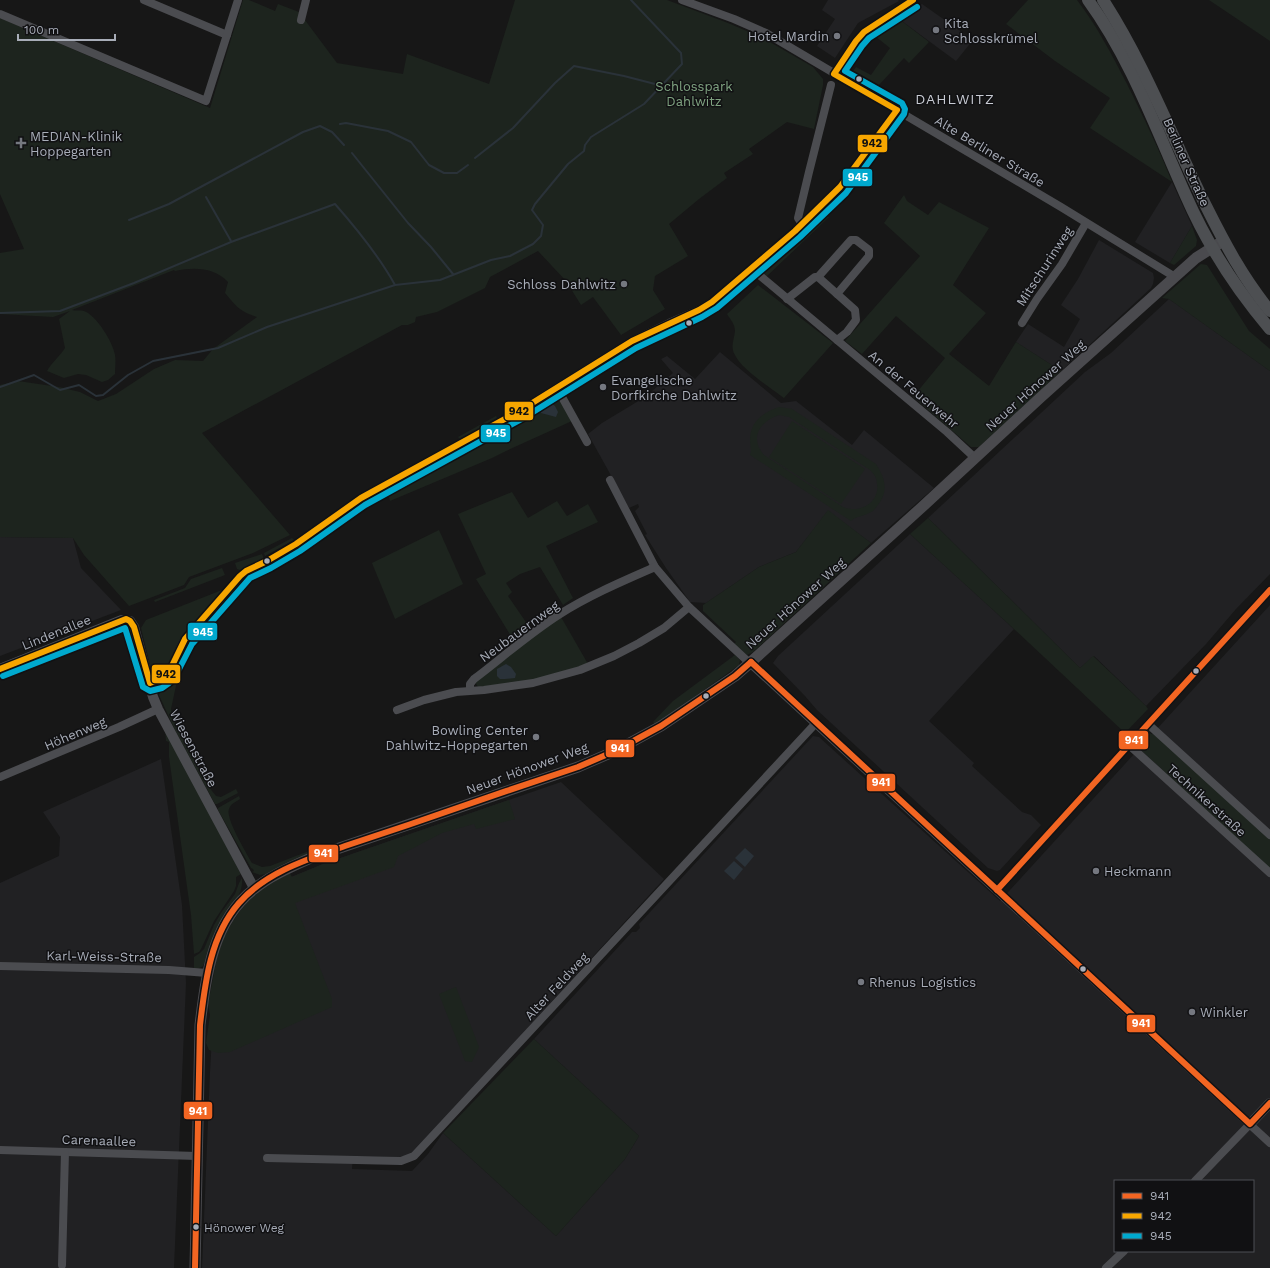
<svg xmlns="http://www.w3.org/2000/svg" width="1270" height="1268" viewBox="0 0 1270 1268" font-family="'Work Sans',sans-serif">
<style>
.built{fill:#212123;fill-rule:evenodd}
.green{fill:#1d241e;fill-rule:evenodd}
.water{fill:#2a3239}
.lines{fill:none;stroke-linecap:round;stroke-linejoin:round}
.stream{stroke:#2a3239;stroke-width:2}
.minor{stroke:#4b4c50;stroke-width:8}
.tertiary{stroke:#4b4c50;stroke-width:10}
.secondary{stroke:#4a4a4e;stroke-width:11}
.primary{stroke:#4d4f52;stroke-width:12}
.bus-1-casing{stroke:#111113;stroke-width:9}
.bus-2-casing{stroke:#111113;stroke-width:9}
.bus-3-casing{stroke:#111113;stroke-width:9}
.bus-1{stroke:#f26522;stroke-width:6}
.bus-2{stroke:#f7a600;stroke-width:6}
.bus-3{stroke:#00a9ce;stroke-width:6}
.poi-dot{fill:#757880;stroke:#111113;stroke-width:1.5}
.bus-dot{fill:#a8adb8;stroke:#111113;stroke-width:1.5}
.labels{text-anchor:middle;stroke-width:3;stroke-linejoin:round;paint-order:stroke}
.bus-label{font-size:12px;fill:#a8adb8;stroke:#111113;text-anchor:start}
.poi-label{font-size:13px;fill:#a8adb8;stroke:#111113;text-anchor:start}
.park-label{font-size:13px;fill:#7fa381;stroke:#111113}
.street-label{font-size:13px;fill:#a8adb8;stroke:#111113}
.neighbourhood-label{font-size:14px;letter-spacing:1px;fill:#c9ccd4;stroke:#111113}
.line-badge{stroke:#111113;stroke-width:1.5}
.badge-label{font-size:11px;text-anchor:middle;font-weight:bold;fill:#fff}
.pale-badge-label{font-size:11px;text-anchor:middle;font-weight:bold;fill:#111}
</style>
<rect width="100%" height="100%" fill="#171717"/>
<g class="built">
<polygon points="828,0 898,0 899,1 858,23 835,58 817,46 835,19 822,10"/>
<polygon points="922,4 973,40 956,61 899,19"/>
<polygon points="1172,182 1192,226 1170,263 1135,242"/>
<polygon points="1099,240 1153,273 1154,278 1153,284 1151,288 1061,371 1016,342 1028,324 1064,347 1080,319 1061,305 1078,279"/>
<polygon points="1169,299 1270,371 1270,574 1236,609 1206,644 1146,706 1094,656 1080,668 928,518 1085,372 1111,353"/>
<polygon points="720,352 781,403 796,401 852,445 864,430 934,488 871,543 828,511 796,552 759,567 706,603 690,602 666,568 645,535 647,534 635,511 639,507 638,504 629,508 588,434 602,423 645,397 673,373 661,359 667,356 695,379"/>
<polygon points="910,534 1014,629 929,721 974,763 972,766 1022,812 1031,815 1041,825 1000,870 997,871 988,868 883,771 817,710 805,696 773,663 778,656"/>
<polygon points="0,537 73,538 81,568 121,610 0,656"/>
<path d="M1270 605V1268H202L210 1072 215 985 291 877 323 864 561 782 664 879 411 1155 399 1157 353 1156 352 1169 412 1171 428 1154 443 1133 556 1236 625 1159 639 1136 534 1039 632 932H636L640 928 639 924 813 736 819 737 1000 901ZM1115 1181H1253V1251H1115Z"/>
<polygon points="161,759 182,905 186,983 174,1268 0,1268 0,883 59,856 60,837 43,812"/>
</g>
<g class="green">
<path d="M243 0H249L275 11 278 4 299 12 337 63 403 74 407 54 489 84 515 0H667L728 23 763 38 813 67 823 79V85L814 129 787 122 749 149 753 154 724 173 727 178 699 199 669 224 688 256 655 276 653 290 665 309 621 335 593 297 581 305 566 281 538 251 490 277 485 288 437 312 416 317 415 322 408 325H402L202 433 290 535 253 553 189 577 184 585 129 606 84 555 73 538 0 537V385L18 381 59 387 80 392 98 401 116 394 154 369 175 360 203 361 213 349 257 317C239 311 237 307 225 293L228 282C214 267 194 267 175 271L174 270 72 310C75 311 81 310 84 311 96 315 113 342 115 355 116 360 115 368 115 374L108 380 102 382 86 375 78 374 64 378 47 371C52 362 60 356 65 348L59 319 70 311 53 317 0 314V253L24 249 0 194V18L210 108Z"/>
<path d="M1028 0H1077C1097 26 1112 55 1127 84 1143 116 1159 149 1172 182L1090 128 1110 98 1055 61 1006 24Z"/>
<polygon points="1209,0 1270,0 1270,41"/>
<polygon points="899,19 929,42 909,63 904,58 878,86 851,74 856,67 871,75 890,48 875,36"/>
<polygon points="904,195 907,201 928,215 939,202 989,228 953,285 986,313 949,354 989,386 1016,342 1061,371 979,447 971,447 913,397 945,358 896,316 862,354 845,341 920,256 884,223"/>
<polygon points="821,213 829,217 766,277 758,271"/>
<polygon points="1192,226 1197,240 1196,246 1174,265 1170,263"/>
<polygon points="1201,264 1207,265 1249,331 1270,349 1270,371 1169,299 1162,298"/>
<path d="M758 285 833 343 784 398C771 388 741 369 735 355 730 347 734 340 735 331 735 324 730 319 727 314Z"/>
<polygon points="558,393 572,421 506,451 492,458 390,501 387,490 529,412"/>
<path d="M779 407 792 409 876 464C885 478 889 491 878 505 876 507 874 511 871 512 865 516 856 516 851 521L750 455C752 449 750 446 750 440 750 422 762 413 779 407ZM779 415 789 417 870 470C874 474 877 478 877 484 880 503 859 514 843 507L764 455C749 438 760 421 779 415Z"/>
<polygon points="496,416 497,418 460,439 458,437"/>
<polygon points="792,421 865,469 841,504 769,457"/>
<polygon points="512,492 528,518 557,501 567,516 588,504 598,522 546,546 573,598 563,605 540,567 520,574 506,583 512,592 508,596 530,628 514,641 476,579 486,574 458,514"/>
<polygon points="828,510 871,543 753,652 747,655 734,644 736,642 703,611 703,605 759,567 796,552"/>
<polygon points="928,518 1080,668 1093,656 1146,706 1148,709 1125,733 1014,629 910,534"/>
<polygon points="439,530 463,584 395,619 372,563"/>
<polygon points="292,538 294,540 265,556 264,553"/>
<polygon points="262,554 264,559 240,570 237,569 235,563"/>
<polygon points="222,568 225,575 155,602 154,600 185,588 191,579"/>
<polygon points="227,588 174,657 165,674 157,678 153,677 141,628 146,620"/>
<polygon points="561,617 588,664 529,682 478,687 475,682 528,640"/>
<polygon points="735,655 740,660 739,665 655,725 653,722 673,701"/>
<polygon points="180,667 171,709 174,721 208,786 216,796 221,797 236,789 238,793 217,804 215,804 174,728 159,695 162,688"/>
<polygon points="165,729 241,874 236,877 236,886 234,891 214,921 201,949 199,952 194,954 191,915 169,757 169,742 166,741"/>
<polygon points="1149,733 1157,736 1270,839 1270,869 1142,751 1140,744 1144,736"/>
<path d="M239 796 240 799C236 802 231 803 229 809 225 818 247 854 252 863L262 867 270 866 314 849 310 853 266 874 260 875 252 872 254 871 253 869 251 868 218 810V808Z"/>
<polygon points="509,800 515,819 476,829 474,824 442,833 398,856 394,867 295,903 332,999 332,1007 230,1052 218,1053 209,1050 206,1043 210,1015 208,1004 217,958 224,937 233,921 245,904 258,892 289,872 292,877 323,864"/>
<path d="M242 878C244 899 224 913 216 931 213 937 205 963 203 966 200 969 197 968 194 968V957L200 953 204 949 214 925 221 913 235 894 239 883Z"/>
<polygon points="456,987 479,1047 472,1062 465,1061 439,994"/>
<polygon points="534,1039 639,1136 625,1159 556,1236 443,1133"/>
</g>
<g class="water">
<polygon points="551,403 555,406 558,412 556,417 541,413 540,411 542,408"/>
<polygon points="506,664 511,667 516,674 515,678 505,679 500,679 497,676 497,669"/>
<polygon points="745,848 754,856 745,867 735,858"/>
<polygon points="734,861 743,869 734,880 724,871"/>
</g>
<g class="lines">
<g class="stream">
<polyline points="340,124 346,123 388,131 411,142 429,165 444,173 457,173 468,165"/>
<polyline points="352,153 408,223 431,247 453,274"/>
<polyline points="475,158 513,128 555,83 574,66 624,76 655,84 660,86"/>
<polyline points="206,197 231,241"/>
<polyline points="129,220 169,204 303,132 320,126 332,132 344,145"/>
<path d="M0 313 60 311 134 283 231 242 335 204C357 229 379 256 395 285"/>
<polyline points="0,387 34,375 60,390 79,385 96,396 103,395 128,375 153,361 218,348 267,327 395,285 440,280 491,260 510,256 533,244 541,236 543,225 532,210 535,204 568,164 584,151 585,145 591,137 644,104 682,64 681,53 631,0"/>
</g>
<g class="minor">
<polyline points="144,0 227,35"/>
<polyline points="682,0 734,19 766,33 1061,207 1175,277"/>
<polyline points="0,14 206,101 238,0"/>
<polyline points="301,20 306,0"/>
<polyline points="834,74 856,41 864,32 913,0"/>
<polyline points="802,224 798,218 809,172 831,85"/>
<polyline points="752,269 947,432 975,458"/>
<polyline points="818,277 851,240 856,240 869,250 869,256 837,294"/>
<polyline points="787,299 815,277 818,277 855,310 856,320 847,332 837,340"/>
<polyline points="1022,323 1037,299 1062,264 1086,223"/>
<polyline points="557,388 587,442"/>
<polyline points="610,480 655,567 689,607 1270,1143"/>
<path d="M150 683C176 678 173 658 185 639L235 583 240 576 246 571 267 561 296 544 361 498 521 410 632 341 669 323 699 310 712 302 795 231 840 187 897 110"/>
<path d="M470 690V684L474 679C503 657 530 633 560 614 590 595 623 581 655 567"/>
<polyline points="397,710 424,700 456,692 484,690 533,683 580,670 614,656 639,643 664,628 689,607"/>
<polyline points="1148,724 1270,835"/>
<polyline points="1129,745 1270,873"/>
<polyline points="0,777 119,727 158,709"/>
<polyline points="997,890 1270,590"/>
<polyline points="0,966 169,970 207,973"/>
<polyline points="0,1150 197,1156"/>
<polyline points="267,1158 401,1161 414,1156 816,723"/>
<polyline points="1195,1181 1250,1124"/>
<polyline points="62,1265 65,1152"/>
<polyline points="1106,1268 1124,1251"/>
</g>
<g class="tertiary">
<polyline points="0,669 122,620 130,621 134,627 153,697 158,709 254,888"/>
<polyline points="1250,1124 1270,1103"/>
</g>
<path class="secondary" d="M195 1268 200 1025C206 977 212 921 254 889 271 875 293 866 313 857L578 767 615 751 661 726 735 676 751 662 921 508 1041 397 1196 258 1223 241"/>
<g class="primary">
<path d="M1088 0C1131 59 1156 129 1186 196 1207 244 1236 289 1270 329"/>
<path d="M1103 0C1145 65 1172 137 1206 206 1225 244 1243 278 1270 311"/>
</g>
<g class="bus-1-casing">
<g id="bus-1">
<polyline points="751,662 1250,1124 1270,1103"/>
<polyline points="997,890 1270,590"/>
<path d="M195 1268 200 1025C205 983 210 936 239 903 266 872 308 859 345 846 366 839 387 832 408 825 465 805 521 786 578 767L615 751 661 726 735 676 751 662"/>
</g>
</g>
<g class="bus-2-casing">
<polyline id="bus-2" points="0,669 126,619 130,621 134,627 150,683 158,680 169,672 185,639 240,576 246,571 267,561 296,544 361,498 521,410 632,341 699,310 712,302 795,231 840,187 897,110 834,74 856,41 864,32 913,0"/>
</g>
<g class="bus-3-casing">
<polyline id="bus-3" points="3,676 125,628 143,687 150,691 162,688 169,683 175,677 192,644 250,578 271,568 300,551 365,505 525,417 636,348 702,317 717,308 800,237 846,193 904,114 905,109 902,103 845,71 862,46 869,38 917,7"/>
</g>
<use href="#bus-1" class="bus-1"/>
<use href="#bus-2" class="bus-2"/>
<use href="#bus-3" class="bus-3"/>
</g>
<g class="poi-dot">
<circle cx="936" cy="30" r="4"/>
<circle cx="837" cy="36" r="4"/>
<path d="M19 137h4v4h4v4h-4v4h-4v-4h-4v-4h4z"/>
<circle cx="624" cy="284" r="4"/>
<circle cx="603" cy="387" r="4"/>
<circle cx="536" cy="737" r="4"/>
<circle cx="1096" cy="871" r="4"/>
<circle cx="861" cy="982" r="4"/>
<circle cx="1192" cy="1012" r="4"/>
</g>
<g class="bus-dot">
<circle cx="859" cy="79" r="3.5"/>
<circle cx="689" cy="323" r="3.5"/>
<circle cx="267" cy="561" r="3.5"/>
<circle cx="1196" cy="671" r="3.5"/>
<circle cx="706" cy="696" r="3.5"/>
<circle cx="1083" cy="969" r="3.5"/>
<circle cx="196" cy="1227" r="3.5"/>
</g>
<g class="labels">
<g class="bus-label">
<text x="204" y="1232">Hönower Weg</text>
</g>
<g class="poi-label">
<text x="944" y="28">Kita<tspan x="944" dy="15">Schlosskrümel</tspan></text>
<text x="829" y="41" text-anchor="end">Hotel Mardin</text>
<text x="30" y="141">MEDIAN-Klinik<tspan x="30" dy="15">Hoppegarten</tspan></text>
<text x="616" y="289" text-anchor="end">Schloss Dahlwitz</text>
<text x="611" y="385">Evangelische<tspan x="611" dy="15">Dorfkirche Dahlwitz</tspan></text>
<text x="528" y="735" text-anchor="end">Bowling Center<tspan x="528" dy="15">Dahlwitz-Hoppegarten</tspan></text>
<text x="1104" y="876">Heckmann</text>
<text x="869" y="987">Rhenus Logistics</text>
<text x="1200" y="1017">Winkler</text>
</g>
<g class="park-label">
<text x="694" y="91">Schlosspark<tspan x="694" dy="15">Dahlwitz</tspan></text>
</g>
<g class="street-label">
<text transform="translate(990 151) rotate(31)" y="5">Alte Berliner Straße</text>
<text transform="translate(1187 162) rotate(66)" y="5">Berliner Straße</text>
<text transform="translate(1044 266) rotate(-57)" y="5">Mitschurinweg</text>
<text transform="translate(1035 385) rotate(-42)" y="5">Neuer Hönower Weg</text>
<text transform="translate(914 389) rotate(40)" y="5">An der Feuerwehr</text>
<text transform="translate(795 603) rotate(-42)" y="5">Neuer Hönower Weg</text>
<text transform="translate(519 631) rotate(-36)" y="5">Neubauernweg</text>
<text transform="translate(56 632) rotate(-22)" y="5">Lindenallee</text>
<text transform="translate(75 733) rotate(-23)" y="5">Höhenweg</text>
<text transform="translate(194 748) rotate(62)" y="5">Wiesenstraße</text>
<text transform="translate(527 768) rotate(-20)" y="5">Neuer Hönower Weg</text>
<text transform="translate(1207 800) rotate(42)" y="5">Technikerstraße</text>
<text transform="translate(104 956) rotate(1)" y="5">Karl-Weiss-Straße</text>
<text transform="translate(556 986) rotate(-47)" y="5">Alter Feldweg</text>
<text transform="translate(99 1140) rotate(2)" y="5">Carenaallee</text>
</g>
<g class="neighbourhood-label">
<text x="955" y="104">DAHLWITZ</text>
</g>
</g>
<g class="line-badge">
<rect x="857" y="134" width="31" height="19" rx="4" fill="#f7a600"/>
<rect x="842" y="168" width="31" height="19" rx="4" fill="#00a9ce"/>
<rect x="504" y="401" width="30" height="20" rx="4" fill="#f7a600"/>
<rect x="480" y="424" width="31" height="19" rx="4" fill="#00a9ce"/>
<rect x="187" y="622" width="31" height="19" rx="4" fill="#00a9ce"/>
<rect x="151" y="664" width="30" height="20" rx="4" fill="#f7a600"/>
<rect x="1118" y="730" width="31" height="20" rx="4" fill="#f26522"/>
<rect x="605" y="739" width="30" height="19" rx="4" fill="#f26522"/>
<rect x="866" y="773" width="30" height="19" rx="4" fill="#f26522"/>
<rect x="308" y="844" width="31" height="19" rx="4" fill="#f26522"/>
<rect x="1126" y="1014" width="30" height="19" rx="4" fill="#f26522"/>
<rect x="183" y="1101" width="30" height="19" rx="4" fill="#f26522"/>
</g>
<g class="badge-label">
<text x="858" y="181">945</text>
<text x="496" y="437">945</text>
<text x="203" y="636">945</text>
<text x="1134" y="744">941</text>
<text x="620" y="752">941</text>
<text x="881" y="786">941</text>
<text x="323" y="857">941</text>
<text x="1141" y="1027">941</text>
<text x="198" y="1115">941</text>
</g>
<g class="pale-badge-label">
<text x="872" y="147">942</text>
<text x="519" y="415">942</text>
<text x="166" y="678">942</text>
</g>
<rect x="1114" y="1180" width="140" height="72" fill="#111113" stroke="#4d4f55"/>
<rect x="1122" y="1193" width="20" height="6" fill="#f26522" stroke="#4d4f55"/>
<text x="1150" y="1200" font-size="12" fill="#a8adb8">941</text>
<rect x="1122" y="1213" width="20" height="6" fill="#f7a600" stroke="#4d4f55"/>
<text x="1150" y="1220" font-size="12" fill="#a8adb8">942</text>
<rect x="1122" y="1233" width="20" height="6" fill="#00a9ce" stroke="#4d4f55"/>
<text x="1150" y="1240" font-size="12" fill="#a8adb8">945</text>
<path d="M18 34v6h97v-6" fill="none" stroke="#a8adb8" stroke-width="2"/>
<text x="24" y="34" font-size="12" fill="#a8adb8" stroke="#111113" stroke-width="3" paint-order="stroke">100 m</text>
</svg>
